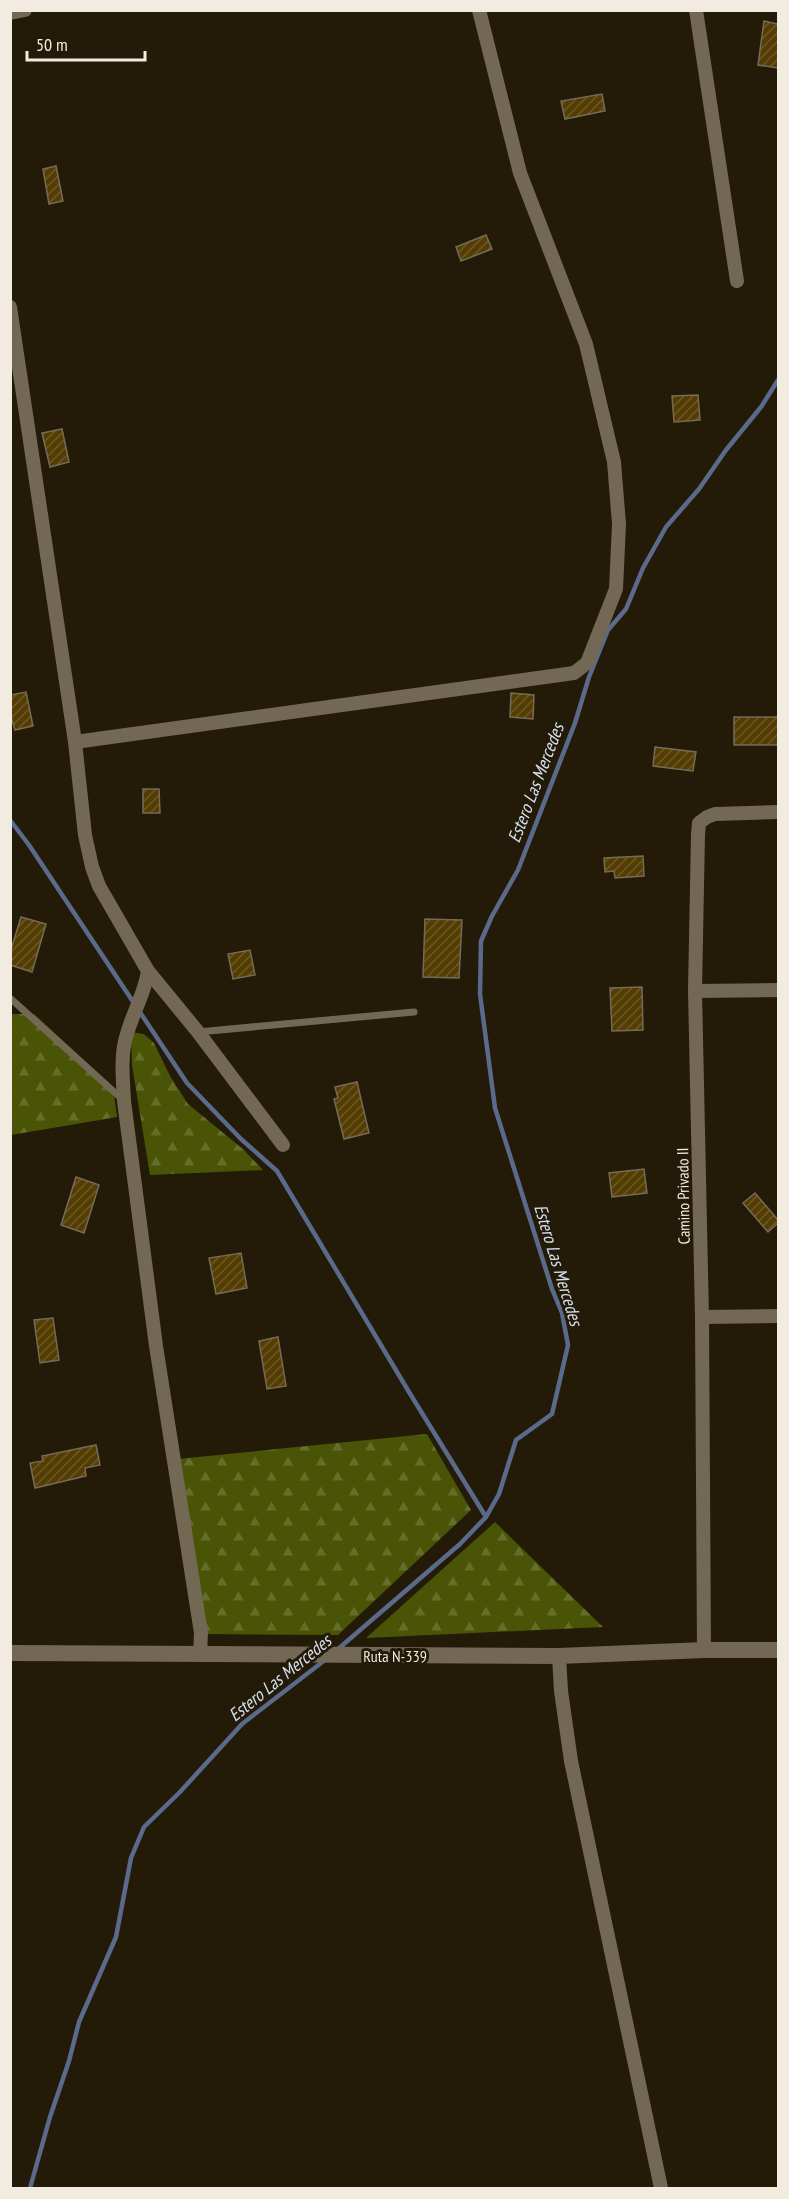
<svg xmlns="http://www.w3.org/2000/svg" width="789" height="2199" viewBox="0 0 789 2199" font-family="'PT Sans Narrow',sans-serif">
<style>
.forest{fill:url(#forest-firs)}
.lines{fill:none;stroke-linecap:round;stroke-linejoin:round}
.stream{stroke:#5a6a8a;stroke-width:4.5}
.building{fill:url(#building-hatch);stroke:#766b57;stroke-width:1.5}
.service{stroke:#726854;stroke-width:7}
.minor{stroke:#726854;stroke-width:14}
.tertiary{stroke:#726854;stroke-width:16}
.labels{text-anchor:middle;stroke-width:6;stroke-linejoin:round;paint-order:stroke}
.street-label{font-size:16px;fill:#f1ebe0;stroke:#231a08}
.water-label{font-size:18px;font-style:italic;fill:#d7e0f1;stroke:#231a08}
</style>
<defs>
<pattern id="forest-firs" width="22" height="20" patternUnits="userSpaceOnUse" patternTransform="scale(1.5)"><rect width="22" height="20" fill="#4a5406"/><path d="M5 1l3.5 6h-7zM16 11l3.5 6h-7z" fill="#656d2a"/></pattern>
<pattern id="building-hatch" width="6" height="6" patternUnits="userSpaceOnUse" patternTransform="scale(1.5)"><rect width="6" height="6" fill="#543d03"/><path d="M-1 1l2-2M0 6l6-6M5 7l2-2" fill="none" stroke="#6d5927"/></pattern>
</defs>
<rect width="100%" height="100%" fill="#231a08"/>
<g class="forest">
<polygon points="12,1014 34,1014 113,1087 117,1117 11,1135 11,1017"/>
<polygon points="131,1032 144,1034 154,1043 170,1076 188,1104 244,1150 263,1170 150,1175 132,1065"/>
<polygon points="427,1434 471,1510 338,1635 202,1634 178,1459"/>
<polygon points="495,1522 603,1627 366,1638"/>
</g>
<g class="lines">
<g class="stream">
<polyline points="10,820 29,845 187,1083 241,1139 277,1171 409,1392 486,1517"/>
<polyline points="338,1649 460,1544 486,1517 499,1494 516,1440 552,1414 568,1345 562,1313 552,1289 495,1108 480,994 481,941 492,916 518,870 575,723 589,677 608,630 626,609 643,568 666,527 699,489 726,450 761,407 778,380"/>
<polyline points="30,2188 50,2117 69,2061 79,2022 116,1937 131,1858 144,1827 180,1792 242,1724 325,1660"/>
</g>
</g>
<g class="building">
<polygon points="764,21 778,24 778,68 758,65"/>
<polygon points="602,94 605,111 565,119 561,101"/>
<polygon points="56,166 63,201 49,204 43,169"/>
<polygon points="486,235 492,249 461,261 456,247"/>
<polygon points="698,395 700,420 674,422 672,396"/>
<polygon points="62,429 69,462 50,467 42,433"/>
<polygon points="26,692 33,726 15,730 10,713 10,695"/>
<polygon points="511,693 534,695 533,719 510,717"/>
<rect x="734" y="717" width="44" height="28"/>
<polygon points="655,747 696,752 693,771 653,766"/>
<polygon points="143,789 159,789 160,813 143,813"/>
<polygon points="643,856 644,876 615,878 614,871 605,872 604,858"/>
<polygon points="21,917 46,924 32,972 10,965 10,953"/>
<polygon points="425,919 462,920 459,978 423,977"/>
<polygon points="250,950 255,975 233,979 228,954"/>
<polygon points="642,987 643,1030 612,1031 610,988"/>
<polygon points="357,1082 369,1133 344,1139 334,1099 338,1098 335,1087"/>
<polygon points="644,1169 647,1193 612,1197 609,1173"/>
<polygon points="76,1177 99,1185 84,1233 61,1225"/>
<polygon points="755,1193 778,1220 778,1223 768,1232 743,1203"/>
<polygon points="241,1253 247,1288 216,1294 209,1258"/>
<polygon points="53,1318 59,1360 40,1363 34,1320"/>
<polygon points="278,1337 286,1386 267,1389 259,1341"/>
<polygon points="96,1445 100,1465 85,1468 86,1476 35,1488 30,1463 43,1461 42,1456"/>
</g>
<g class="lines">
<g class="service">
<polyline points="10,998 122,1099"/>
<polyline points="198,1032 414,1012"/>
</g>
<g class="minor">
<polyline points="696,10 737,281"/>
<polyline points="10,13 25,10"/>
<path d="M10 307 75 742 85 835 92 867 99 886 148 971C145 993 133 1012 127 1034 120 1055 123 1079 124 1101L156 1346 201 1633 200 1655"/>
<polyline points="75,742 574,673 587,663 616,589 619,524 614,462 586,344 520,173 479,10"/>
<polyline points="148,971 198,1032 283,1145"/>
<polyline points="695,991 778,990"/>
<polyline points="702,1317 778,1316"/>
<polyline points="704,1650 702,1317 695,991 698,834 699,823 707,817 715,814 778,812"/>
<polyline points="559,1656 561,1691 571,1761 661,2188"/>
</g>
<polyline class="tertiary" points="10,1653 559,1656 704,1650 778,1650"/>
</g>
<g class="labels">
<g class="street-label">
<text transform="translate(683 1196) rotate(-91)" y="6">Camino Privado II</text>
<text x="395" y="1662">Ruta N-339</text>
</g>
<g class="water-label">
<text transform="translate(536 783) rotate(-69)" y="6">Estero Las Mercedes</text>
<text transform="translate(558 1265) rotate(73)" y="6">Estero Las Mercedes</text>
<text transform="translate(280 1678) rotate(-39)" y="6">Estero Las Mercedes</text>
</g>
</g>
<rect width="789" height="2199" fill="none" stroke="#f1ebe0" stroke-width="24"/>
<path d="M27 51v9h118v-9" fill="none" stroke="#f1ebe0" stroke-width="3"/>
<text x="36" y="51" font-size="18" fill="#f1ebe0" stroke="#231a08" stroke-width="4.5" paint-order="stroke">50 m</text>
</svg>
